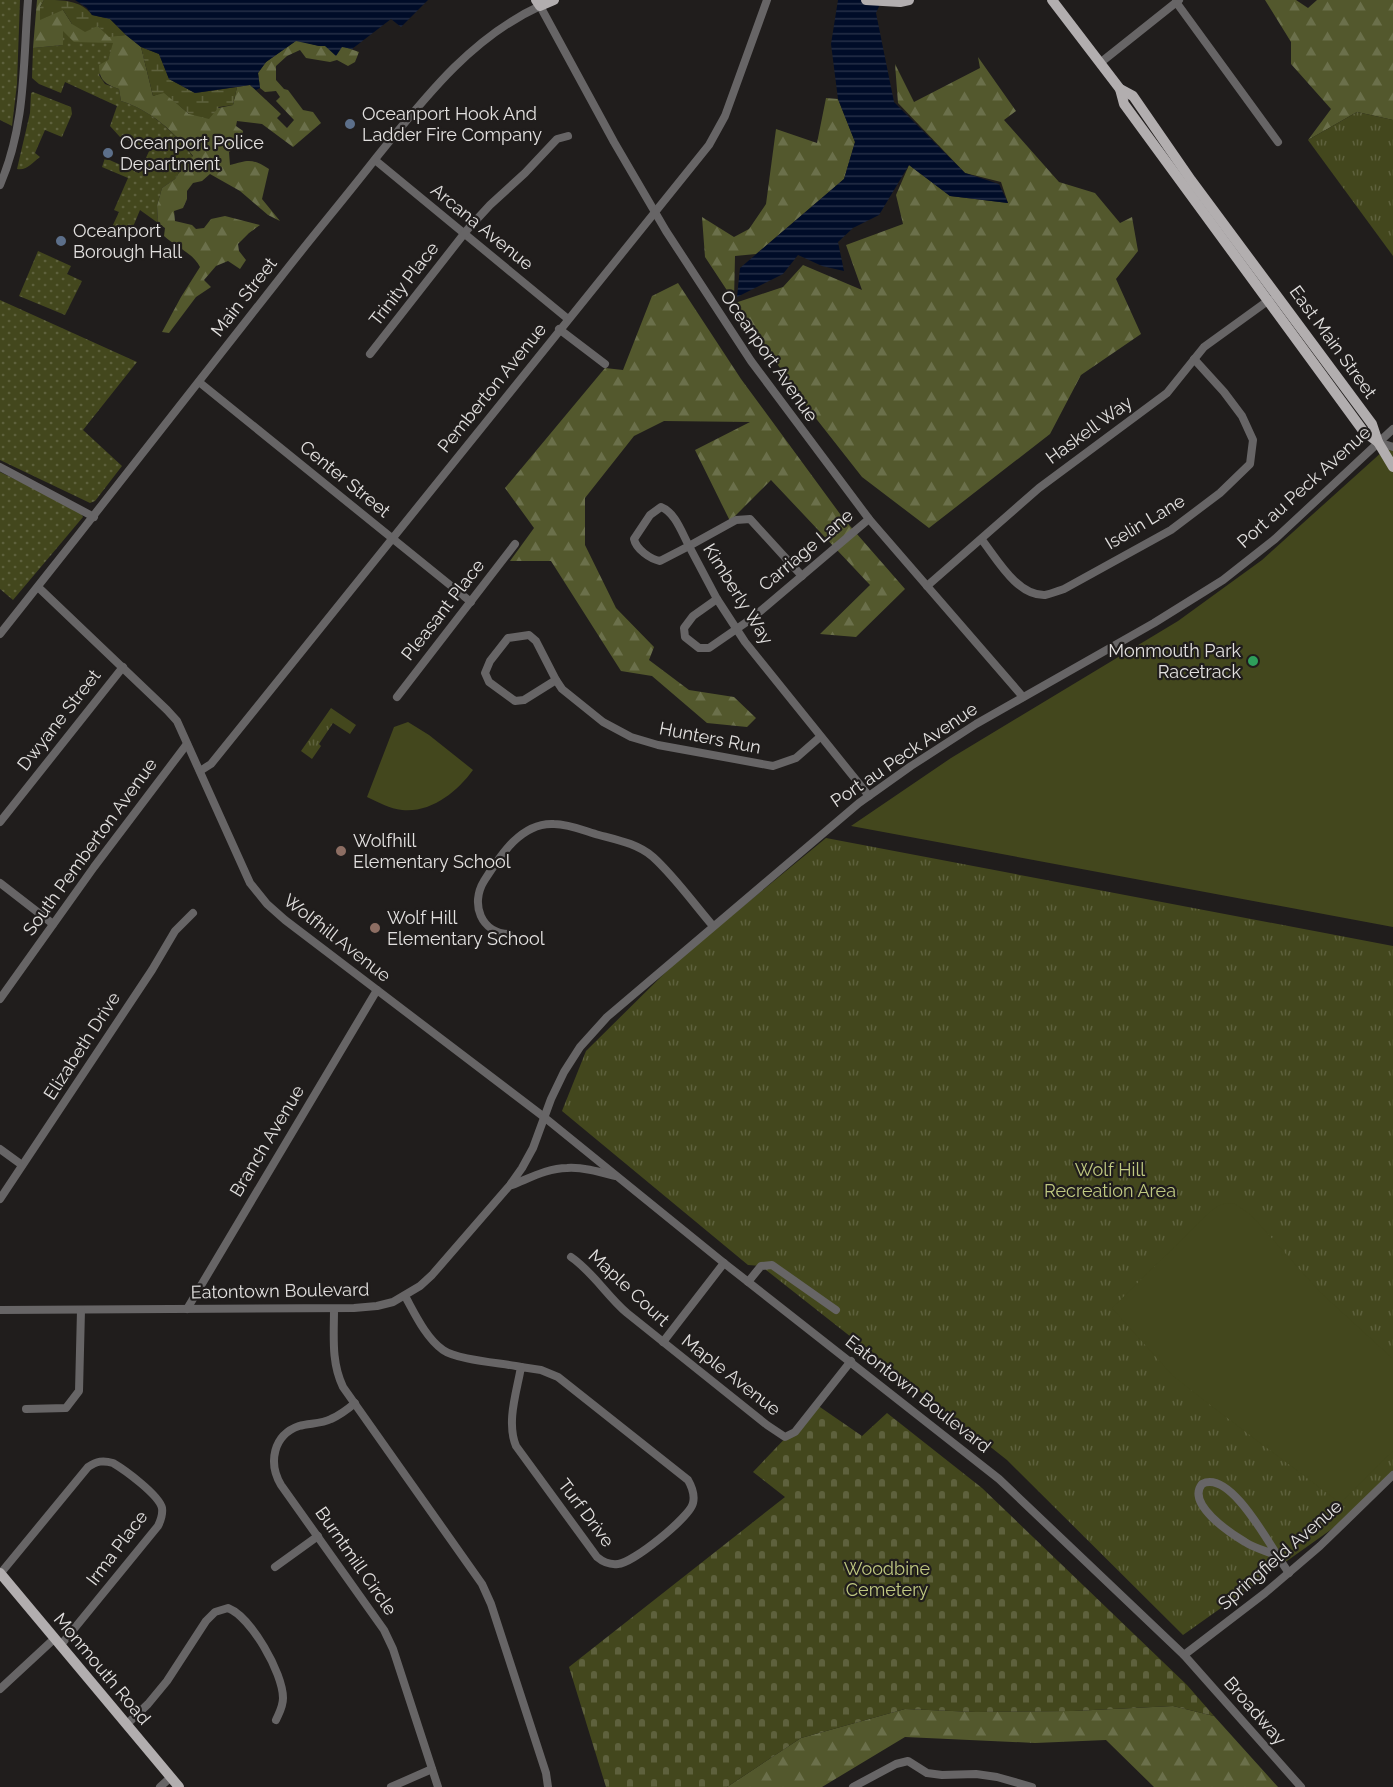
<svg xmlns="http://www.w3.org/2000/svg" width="1393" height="1787" viewBox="0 0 1393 1787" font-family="Raleway,sans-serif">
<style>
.grass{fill:url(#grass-dots)}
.forest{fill:url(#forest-firs)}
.wetland{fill:url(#wetland-marsh)}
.cemetery{fill:url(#cemetery-stones)}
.park{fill:url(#park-tufts)}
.pitch{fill:#43471d}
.water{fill:url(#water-rules)}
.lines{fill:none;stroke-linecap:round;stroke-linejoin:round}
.minor{stroke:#676566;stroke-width:8}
.major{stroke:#b2aeaf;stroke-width:10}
.service-dot{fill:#5c6f8a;stroke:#201d1c;stroke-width:2}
.leisure-dot{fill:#2e9e5b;stroke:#201d1c;stroke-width:2}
.education-dot{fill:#8d6e63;stroke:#201d1c;stroke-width:2}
.labels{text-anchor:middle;stroke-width:4.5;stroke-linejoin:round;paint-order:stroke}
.poi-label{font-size:18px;fill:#e2e0df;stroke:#201d1c;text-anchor:start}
.street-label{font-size:18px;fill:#e2e0df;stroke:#201d1c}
.park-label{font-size:18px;fill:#bfc881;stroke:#201d1c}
</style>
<defs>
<pattern id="grass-dots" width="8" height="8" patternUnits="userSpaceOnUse" patternTransform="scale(1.5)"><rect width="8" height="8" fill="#43471d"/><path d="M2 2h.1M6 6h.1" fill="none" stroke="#5e613d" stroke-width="1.8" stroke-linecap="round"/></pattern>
<pattern id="forest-firs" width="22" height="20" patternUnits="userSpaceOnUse" patternTransform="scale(1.5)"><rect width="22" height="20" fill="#53582d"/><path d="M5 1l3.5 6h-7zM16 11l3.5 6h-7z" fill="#6b704b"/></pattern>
<pattern id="wetland-marsh" width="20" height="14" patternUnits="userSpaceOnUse" patternTransform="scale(1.5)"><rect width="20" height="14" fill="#43471d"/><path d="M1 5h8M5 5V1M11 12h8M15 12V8" fill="none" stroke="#5e613d"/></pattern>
<pattern id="cemetery-stones" width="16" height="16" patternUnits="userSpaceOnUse" patternTransform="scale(1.5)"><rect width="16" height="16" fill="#43471d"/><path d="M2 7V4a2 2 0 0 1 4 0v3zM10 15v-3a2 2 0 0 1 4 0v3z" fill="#5e613d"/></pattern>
<pattern id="park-tufts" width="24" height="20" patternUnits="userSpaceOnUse" patternTransform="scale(1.5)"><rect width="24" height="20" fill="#43471d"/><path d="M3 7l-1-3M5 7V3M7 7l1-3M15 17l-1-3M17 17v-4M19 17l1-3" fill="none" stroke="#5e613d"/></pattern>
<pattern id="water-rules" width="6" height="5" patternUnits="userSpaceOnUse" patternTransform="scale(1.5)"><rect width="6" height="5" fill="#000c28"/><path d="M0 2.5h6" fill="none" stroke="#252f47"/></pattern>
</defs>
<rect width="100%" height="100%" fill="#201d1c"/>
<g class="grass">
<polygon points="0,0 20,0 17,84 12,126 0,120"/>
<path d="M63 30 89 41 114 43 108 60 99 75 105 84 119 89 121 101C150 110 175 132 193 157L184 165 175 179 162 188 157 206 158 223 140 210 130 234 112 227 119 212 114 210 128 178 102 167 105 158 139 173 150 149 120 137 110 126 117 106 65 82 61 93 39 84 32 78 33 48 63 45Z"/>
<path d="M33 92 71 107 72 114 62 137 45 130 35 153 40 157C33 162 27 171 17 169L30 113 31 93Z"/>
<polygon points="38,251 71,266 67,274 82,281 65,315 19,296"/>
<polygon points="0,300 137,362 83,430 122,466 95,501 90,503 0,460"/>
<polygon points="0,472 80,511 83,517 13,600 0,589"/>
</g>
<g class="forest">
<path d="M37 0H44L40 7 63 10 72 24 98 26 109 36 126 35 141 47 153 96 164 92 189 114 233 105 237 87 250 85 281 114 277 118 287 128 294 120 276 101 280 97 276 91 265 92 260 88 258 73 266 62 297 40 319 46H342L359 52 355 62 348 66 337 60 330 62 306 58 300 50 287 56 276 66V80L284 89 288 90 303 110 313 112 321 123 293 147 262 124 237 121 236 126 243 131 241 144 229 152 230 165C248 160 252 158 269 169L262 199 280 221 268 215 240 191 210 174 202 181 193 183 187 191V199L183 208 174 211 175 221 192 225 196 229 204 228 211 219 225 216 260 225 249 233 238 244 239 251 246 260 240 269 228 261 216 266 204 280 211 287 196 297 169 333 162 332 181 297 200 267C193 253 176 247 164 236L165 228 158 223 157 206 162 188 175 179 184 165 193 156C175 132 150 110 121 101L119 89C105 84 99 80 99 65L108 60 113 43 74 42 63 31V45L33 48Z"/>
<polygon points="1265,0 1296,0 1308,8 1317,0 1393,0 1393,120 1357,112 1308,140 1331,109 1291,64 1291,42"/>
<polygon points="978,57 1016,111 1004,120 1059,182 1095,193 1120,223 1132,217 1138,251 1116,279 1141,334 1081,375 1050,434 929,528 862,477 807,407 735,303 783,287 803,265 862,290 846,245 903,224 896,195 909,165 950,196 1008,203 1001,182 965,173 898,103 895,64 914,102 980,68"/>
<polygon points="826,98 838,99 855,142 844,179 756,254 735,256 734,301 705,257 702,217 734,237 749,229 766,204 776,129 817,143"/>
<polygon points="678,283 741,379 843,518 905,589 856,637 820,634 870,585 771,480 730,521 695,450 750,422 664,421 634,436 585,498 585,545 616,608 654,647 649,660 689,690 734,697 756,718 747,727 707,723 652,676 621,671 551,561 510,561 534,528 505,488 605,368 623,370 652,296"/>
<polygon points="1173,1706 1214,1716 1278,1787 1154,1787 1106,1740 1035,1743 905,1737 822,1787 727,1787 801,1738 905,1709 976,1712 1073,1711"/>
</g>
<g class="wetland">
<path d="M44 0C64 0 80 0 92 15L110 19 126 35 109 37 98 26 85 32 72 24 63 10 40 20V7Z"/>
<polygon points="141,47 159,54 169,79 195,93 237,87 233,105 219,107 209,119 189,114 164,93 153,96"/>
</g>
<polygon class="cemetery" points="817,1405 862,1436 887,1413 982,1488 1187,1685 1214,1716 1173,1706 1073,1711 976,1712 905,1709 801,1738 727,1787 606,1787 569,1667 785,1497 753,1472"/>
<g class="park">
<polygon points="1357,112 1393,120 1393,256 1308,140"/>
<polygon points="331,708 356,725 350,734 333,723 319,744 321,746 312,759 301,751"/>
<polygon points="826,838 1393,946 1393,1474 1353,1514 1183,1635 1007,1460 761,1266 748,1265 562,1111 586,1051 678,960"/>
</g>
<g class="pitch">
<polygon points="1393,442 1393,927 851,826 951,758 1178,621 1262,560"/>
<path d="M408 722 429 735 473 770C457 792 431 813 402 810 390 809 378 802 367 797L394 727Z"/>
<polygon points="1226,1203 1235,1204 1251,1215 1320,1292 1393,1359 1393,1451 1340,1503 1214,1408 1172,1375 1112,1308 1211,1211 1218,1206"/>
</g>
<g class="water">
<polygon points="75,0 428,0 401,27 391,19 352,49 342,47 336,56 325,46 319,46 296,41 266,62 258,73 260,88 256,90 250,85 195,93 169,79 159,54 141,47 126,35 110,19 92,15 87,8"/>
<polygon points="838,0 882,0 876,13 894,102 965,173 999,184 1008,203 950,196 909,165 879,215 853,228 838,242 844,271 822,266 798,255 783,274 737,297 740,268 844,179 855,142 838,99 831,44"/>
</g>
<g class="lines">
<g class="minor">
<polyline points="1176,2 1278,142"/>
<polyline points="1100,63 1179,0"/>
<polyline points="375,160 568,319"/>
<path d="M0 185C26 125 23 64 28 0"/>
<polyline points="559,329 605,364"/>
<polyline points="370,354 467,230 490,205 525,173 557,139 568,136"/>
<polyline points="199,382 471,602"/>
<polyline points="1378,442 1393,447"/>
<polyline points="0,467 94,517"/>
<path d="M661 507C675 512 682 533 689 546L660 561C650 559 636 549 634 539L650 515Z"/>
<path d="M982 540C997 559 1017 596 1045 595 1051 594 1058 591 1064 589L1171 530 1220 493 1250 464 1253 440 1242 416 1224 392 1194 359"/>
<polyline points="802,576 750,519 736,520 689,546 717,599 745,642 869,796"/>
<polyline points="927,586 1039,488 1167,393 1204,347 1269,300"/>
<polyline points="38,587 167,710 177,721 250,883 267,904 285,920 544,1117 724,1263 999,1479 1184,1655 1301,1787"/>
<polyline points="717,599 693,616 684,628 685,637 699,648 709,648 751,619 869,519"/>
<path d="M0 634C94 516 186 397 280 278 311 238 344 199 376 158 423 100 470 38 540 6L614 142 666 231 751 361 869 519 1023 697"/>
<polygon points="529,635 536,641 556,680 524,700 515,701 489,682 485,673 490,661 508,638"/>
<polyline points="556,680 562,689 603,722 631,737 658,745 773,766 796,758 820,737"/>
<polyline points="397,697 515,544"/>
<polyline points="200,771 211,764 709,145 725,116 767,0"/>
<polyline points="0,822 123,667"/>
<polyline points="0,883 53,924"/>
<path d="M509 934C481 933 470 904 484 881 500 856 521 822 554 824 569 824 585 831 599 835 618 840 638 844 653 857 675 877 694 904 713 926"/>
<polyline points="0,999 94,867 187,744"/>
<polyline points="0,1149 22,1165"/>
<path d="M512 1185C530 1178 548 1168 567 1168 583 1167 600 1172 615 1176"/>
<polyline points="0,1199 152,970 175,931 193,913"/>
<path d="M571 1257C593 1272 607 1296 627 1313L767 1425 785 1437 795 1432 851 1361"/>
<polyline points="748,1282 761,1266 772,1265 836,1310"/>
<path d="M405 1296C415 1314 426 1338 443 1350 457 1360 502 1363 521 1367"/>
<polyline points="187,1309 377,990"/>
<path d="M334 1309C334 1336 331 1362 343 1387L482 1584 491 1604 546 1773 548 1787"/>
<polyline points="0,1310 354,1308 377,1306 393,1302 420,1286 432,1275 510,1185 522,1168 533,1148 551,1099 564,1072 580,1047 607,1017 859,803 911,766 976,724 1154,623 1223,580 1275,539 1393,429"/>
<polyline points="663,1342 724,1263"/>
<path d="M521 1367 541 1370 558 1377 688 1480C692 1487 695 1495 693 1503 690 1517 633 1563 618 1564 610 1565 603 1562 597 1557L516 1446C506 1422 517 1391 521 1367Z"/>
<path d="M355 1403C348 1409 340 1415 331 1419 321 1424 309 1423 299 1426 273 1435 268 1463 281 1485L384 1630 393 1649 438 1787"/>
<polyline points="26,1409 66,1408 79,1391 81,1310"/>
<path d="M1276 1555C1266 1551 1254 1548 1245 1542 1230 1533 1186 1504 1202 1484 1232 1468 1274 1554 1289 1573"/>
<polyline points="275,1567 318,1536"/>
<path d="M0 1574 88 1467C97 1461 103 1460 113 1463 125 1470 159 1495 162 1508 163 1515 161 1520 158 1526L60 1646"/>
<polyline points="1184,1655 1265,1593 1320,1546 1393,1475"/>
<polyline points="0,1689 54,1639"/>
<path d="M127 1724 148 1704 167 1681 206 1621 215 1612 228 1608C251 1617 283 1673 283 1698 283 1707 279 1713 276 1720"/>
<polyline points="160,1787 171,1777"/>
<polyline points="391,1787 432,1769"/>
<polyline points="853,1787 896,1764 908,1761 927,1773 942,1775 976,1774 997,1777 1032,1787"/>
</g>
<g class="major">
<polyline points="536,0 540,6 554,0"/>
<polyline points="866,0 900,2 909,0"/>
<polyline points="1052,0 1120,89 1124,104 1364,432 1378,442"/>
<polyline points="1120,89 1133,96 1191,180 1372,424 1378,442 1393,467"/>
<polyline points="0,1573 179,1787"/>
</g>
</g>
<g class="service-dot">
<circle cx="350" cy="124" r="6"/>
<circle cx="108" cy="153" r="6"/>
<circle cx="61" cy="241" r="6"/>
</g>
<circle class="leisure-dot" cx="1253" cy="661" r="6"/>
<g class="education-dot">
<circle cx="341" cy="851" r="6"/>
<circle cx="375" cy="928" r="6"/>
</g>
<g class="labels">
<g class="poi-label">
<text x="362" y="120">Oceanport Hook And<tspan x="362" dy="21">Ladder Fire Company</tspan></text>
<text x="120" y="149">Oceanport Police<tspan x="120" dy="21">Department</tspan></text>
<text x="73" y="237">Oceanport<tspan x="73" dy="21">Borough Hall</tspan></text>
<text x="1241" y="657" text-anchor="end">Monmouth Park<tspan x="1241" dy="21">Racetrack</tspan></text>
<text x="353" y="847">Wolfhill<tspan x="353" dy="21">Elementary School</tspan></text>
<text x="387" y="924">Wolf Hill<tspan x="387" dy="21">Elementary School</tspan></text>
</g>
<g class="street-label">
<text transform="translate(482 227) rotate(39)" y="6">Arcana Avenue</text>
<text transform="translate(404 284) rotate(-52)" y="6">Trinity Place</text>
<text transform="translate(244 297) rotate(-52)" y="6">Main Street</text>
<text transform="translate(1333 342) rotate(54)" y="6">East Main Street</text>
<text transform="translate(769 356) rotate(55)" y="6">Oceanport Avenue</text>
<text transform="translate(492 388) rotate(-51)" y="6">Pemberton Avenue</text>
<text transform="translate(1089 430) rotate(-36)" y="6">Haskell Way</text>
<text transform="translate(345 479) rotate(39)" y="6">Center Street</text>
<text transform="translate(1304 487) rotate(-42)" y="6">Port au Peck Avenue</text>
<text transform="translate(1145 522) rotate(-31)" y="6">Iselin Lane</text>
<text transform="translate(806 550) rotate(-40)" y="6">Carriage Lane</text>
<text transform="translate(738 594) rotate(58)" y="6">Kimberly Way</text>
<text transform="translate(443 610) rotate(-52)" y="6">Pleasant Place</text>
<text transform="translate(59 720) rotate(-52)" y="6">Dwyane Street</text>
<text transform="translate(710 738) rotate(11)" y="6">Hunters Run</text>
<text transform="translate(904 755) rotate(-34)" y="6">Port au Peck Avenue</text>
<text transform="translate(90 847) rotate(-54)" y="6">South Pemberton Avenue</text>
<text transform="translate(337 938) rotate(38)" y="6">Wolfhill Avenue</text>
<text transform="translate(82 1046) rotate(-57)" y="6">Elizabeth Drive</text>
<text transform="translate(267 1141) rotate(-59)" y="6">Branch Avenue</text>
<text transform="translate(629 1288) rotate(43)" y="6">Maple Court</text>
<text transform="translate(280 1291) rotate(-1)" y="6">Eatontown Boulevard</text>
<text transform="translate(731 1375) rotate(38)" y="6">Maple Avenue</text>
<text transform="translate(918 1394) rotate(38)" y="6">Eatontown Boulevard</text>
<text transform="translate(586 1513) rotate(53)" y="6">Turf Drive</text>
<text transform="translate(117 1548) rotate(-53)" y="6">Irma Place</text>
<text transform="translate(1280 1555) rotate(-41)" y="6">Springfield Avenue</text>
<text transform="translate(356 1561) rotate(55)" y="6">Burntmill Circle</text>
<text transform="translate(102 1669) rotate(50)" y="6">Monmouth Road</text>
<text transform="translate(1255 1711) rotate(49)" y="6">Broadway</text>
</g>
<g class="park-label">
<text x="1110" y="1176">Wolf Hill<tspan x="1110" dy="21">Recreation Area</tspan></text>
<text x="887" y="1575">Woodbine<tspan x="887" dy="21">Cemetery</tspan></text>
</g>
</g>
</svg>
